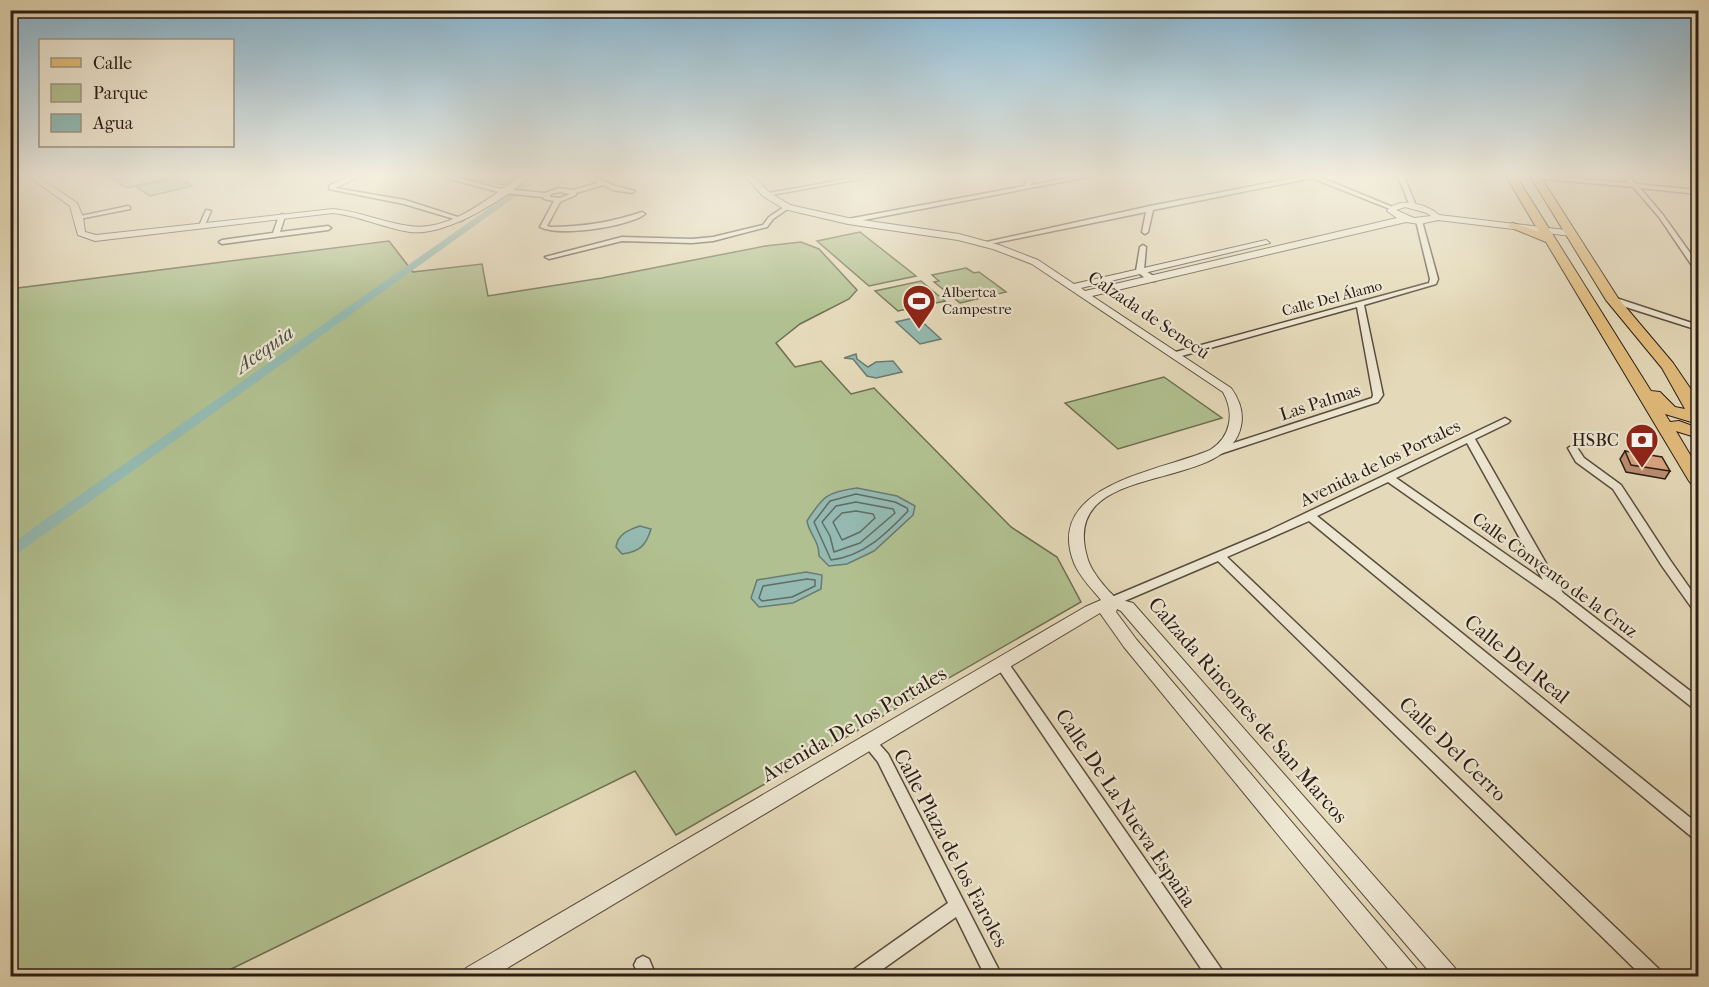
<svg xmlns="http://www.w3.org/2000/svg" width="1709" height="987" viewBox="0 0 1709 987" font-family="'IM FELL French Canon',serif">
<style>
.green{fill:#b1c090;stroke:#6e6e52;stroke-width:1.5}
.water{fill:#95bab2;stroke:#6b7b73;stroke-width:1.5}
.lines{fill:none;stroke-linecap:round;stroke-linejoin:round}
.shore{stroke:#606c64;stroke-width:1.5}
.canal{fill:#95bab2;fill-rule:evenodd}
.minor-casing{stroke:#5a4c3e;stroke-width:3}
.tertiary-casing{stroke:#5a4c3e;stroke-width:2}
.secondary-casing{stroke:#2c1d15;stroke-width:3}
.primary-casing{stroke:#2c1d15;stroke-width:2}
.minor{fill:#ede6d1;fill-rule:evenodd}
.tertiary{fill:#ede6d1;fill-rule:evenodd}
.secondary{fill:#ede6d1;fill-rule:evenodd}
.primary{fill:#e2bc7c;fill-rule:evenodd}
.wall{fill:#bc8e70;stroke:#2c1d15;stroke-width:1.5}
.building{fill:#dba582;stroke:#2c1d15;stroke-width:1.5}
.labels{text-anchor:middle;stroke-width:4.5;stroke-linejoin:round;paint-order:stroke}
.far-poi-label{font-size:15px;fill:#2c1d15;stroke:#ede6d1;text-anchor:start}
.far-street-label{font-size:15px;fill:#2c1d15;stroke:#ede6d1}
.street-label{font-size:18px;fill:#2c1d15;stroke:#ede6d1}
.poi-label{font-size:18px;fill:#2c1d15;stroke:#ede6d1;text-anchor:end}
.water-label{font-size:20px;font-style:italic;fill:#4c4c44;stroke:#ede6d1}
.near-street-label{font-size:21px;fill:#2c1d15;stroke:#ede6d1}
</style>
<rect width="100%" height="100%" fill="#e4d9b8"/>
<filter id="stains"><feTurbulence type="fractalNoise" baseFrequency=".00333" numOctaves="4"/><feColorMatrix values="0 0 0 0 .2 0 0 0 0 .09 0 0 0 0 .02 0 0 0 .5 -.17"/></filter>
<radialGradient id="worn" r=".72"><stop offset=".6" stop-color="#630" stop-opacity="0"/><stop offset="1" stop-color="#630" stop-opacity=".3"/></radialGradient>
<g class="green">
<polygon points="132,176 161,176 166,179 126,188 114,180"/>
<polygon points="456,176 518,176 503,185"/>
<polygon points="177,177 192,186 150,196 136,187"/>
<polygon points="860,232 916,276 869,286 817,241"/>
<polygon points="389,241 413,272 482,264 488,296 602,278 765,246 801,242 819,249 857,290 849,299 800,324 776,343 795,367 821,361 851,394 874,388 1011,527 1057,557 1081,602 676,835 635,771 217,976 11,976 10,289"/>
<polygon points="966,268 974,273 979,272 1006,292 960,303 934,282 939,281 932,275"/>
<polygon points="921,281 945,301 898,311 875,291"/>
<polygon points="1164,377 1222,418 1118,449 1065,403"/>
</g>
<g class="water">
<polygon points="917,317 941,339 920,344 896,322"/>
<polygon points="856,354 857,359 868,367 876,362 893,361 902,372 876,378 867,376 853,359 844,358"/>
<path d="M857 488 897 496 915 506 913 515 874 551 847 564 829 566 819 556C819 540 810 536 807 521 823 496 827 492 857 488Z"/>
<path d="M640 526 651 529C646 546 639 552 622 554L616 547C618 534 628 530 640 526Z"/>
<polygon points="806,572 822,575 821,589 793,603 759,607 751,598 757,580"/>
</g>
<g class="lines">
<g class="shore">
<path d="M856 494 895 502 907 508 908 511C886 534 864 556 831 560L814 522 830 501Z"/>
<polygon points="856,502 893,509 895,513 860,543 834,552 830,536 822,522 836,506"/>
<polygon points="856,511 873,514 875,518 860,532 842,540 833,522 842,513"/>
<polygon points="807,579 815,580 815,586 792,597 762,601 759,598 763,586"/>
</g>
<polygon class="canal" points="535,176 544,176 10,559 10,546 33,528"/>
<g class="minor-casing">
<g id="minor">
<polygon points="353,176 360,176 335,188 405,200 464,219 461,221 404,204 329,189 330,185"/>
<path d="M439 176H448L502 189 545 193 559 188 573 190 598 183 585 176H592L615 186 635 191 632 193 613 190 603 185 576 193V195L560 202 547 226 550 227C582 227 613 222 642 212L645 214C628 227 559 237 540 227L554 201 544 199 543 197 502 193ZM559 192 570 194 560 198 550 197 551 194Z"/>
<polygon points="864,176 876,176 766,196 763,194"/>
<polygon points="1029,176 1035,176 1031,185 1082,176 1093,176 848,223 845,221 848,219 1024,186"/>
<polygon points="1304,176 1317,176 1395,208 1390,209 1312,178 1153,210 1148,232 1145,234 1142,232 1146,212 985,245 982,243 1150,206"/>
<polygon points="1398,176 1404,176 1416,206 1415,207 1410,206"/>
<polygon points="1532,176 1550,176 1629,183 1623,176 1629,176 1636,184 1698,190 1698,194 1640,188 1663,215 1698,264 1698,270 1695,270 1659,217 1633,187 1535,178"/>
<polygon points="787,205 790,207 789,208 773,219 767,227 713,241 692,243 622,241 549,259 545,257 622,237 692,239 713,237 763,225 769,217"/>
<polygon points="128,206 130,207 130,209 79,219 76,217"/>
<polygon points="206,210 211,211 204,227 200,227 199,226"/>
<polygon points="282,214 285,216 280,232 328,226 331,228 328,230 222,244 219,242 222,240 273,233 279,216"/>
<polygon points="1419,219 1422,221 1438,279 1436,284 1364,305 1383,395 1378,402 1220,454 1212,454 1211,452 1212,450 1372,398 1373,395 1357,307 1178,357 1172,357 1172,353 1429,283 1430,279 1416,221"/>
<polygon points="1143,245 1146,247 1144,270 1155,277 1155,281 1149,281 1136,271 1140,247"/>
<polygon points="1610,298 1616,298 1698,325 1698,330 1610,302"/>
<path d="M1505 418 1510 421 1508 423 1475 439 1563 593 1698 697V709L1693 708 1556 600 1388 482 1317 516 1698 824V840L1693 838 1309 521 1227 557 1660 970 1662 976H1642L1218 561 1115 605H1107L1105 602 1107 599 1266 532ZM1467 443 1543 580 1396 478Z"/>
<polygon points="1573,445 1576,446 1584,458 1621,485 1670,560 1698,600 1698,612 1694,611 1662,566 1613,489 1576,462 1568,448"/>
<polygon points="1002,659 1007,661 1222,970 1224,976 1206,976 997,667 996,664 997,661"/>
<polygon points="868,735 873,737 888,754 1002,976 985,976 956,917 873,976 851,976 853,970 948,903 878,762 861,741 863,737"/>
<polygon points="643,956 649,959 656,976 639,976 634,965 637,959"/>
</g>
</g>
<g class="tertiary-casing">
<g id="tertiary">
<path d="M28 176H37L77 203 83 217 85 232 96 235 333 209C360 211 383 223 410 226 451 232 489 197 521 176H530C504 200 446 236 410 232 384 228 360 216 333 213L95 241 78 235 70 206Z"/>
<path d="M745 176H753L769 192 790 205 848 218 959 234 999 245 1038 260 1074 284 1266 240 1270 243 1081 288 1085 291 1397 218 1387 211C1398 196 1427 204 1439 215L1574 231V235L1571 236 1438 220 1420 224 1406 222 1092 296 1231 388C1239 399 1244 412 1241 426 1227 496 1055 457 1088 560 1092 572 1106 589 1115 597 1120 600 1127 601 1133 603L1455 968 1458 976H1433L1121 611 1117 609 1116 612 1136 639 1416 968 1419 976H1394L1124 647 1100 613 494 976H463L466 968 1085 607 1101 600C1092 589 1080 577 1074 563 1043 484 1162 471 1210 450 1231 437 1235 413 1223 392L1032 264 993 249 958 240 848 224 784 209 763 196ZM1405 207 1427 213 1431 216 1414 218 1396 210Z"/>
</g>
</g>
<g class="secondary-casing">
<polygon id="secondary" points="10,176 25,176 10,183"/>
</g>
<g class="primary-casing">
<polygon id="primary" points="1506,176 1516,176 1651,391 1660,392 1675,407 1685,409 1662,368 1606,300 1530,176 1540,176 1618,298 1673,363 1692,391 1698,404 1698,424 1665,414 1670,422 1679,421 1698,428 1698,438 1676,431 1698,468 1698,486 1692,485 1689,481 1546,242 1507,226 1513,223 1539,232"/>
</g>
<use href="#minor" class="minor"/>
<use href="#tertiary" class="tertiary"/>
<use href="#secondary" class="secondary"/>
<use href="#primary" class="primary"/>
</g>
<polygon class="wall" points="1625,451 1670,471 1665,479 1626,472 1620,459"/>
<polygon class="building" points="1625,451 1662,457 1670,471 1631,465"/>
<linearGradient id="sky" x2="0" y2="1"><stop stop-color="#87b6d2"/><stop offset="0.56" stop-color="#f3eedf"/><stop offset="1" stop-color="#f3eedf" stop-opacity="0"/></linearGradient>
<rect width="1709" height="314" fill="url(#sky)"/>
<defs>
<g id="stadium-pin" transform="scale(1.725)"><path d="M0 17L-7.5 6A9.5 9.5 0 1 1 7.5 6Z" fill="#8f2418" stroke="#ede6d1"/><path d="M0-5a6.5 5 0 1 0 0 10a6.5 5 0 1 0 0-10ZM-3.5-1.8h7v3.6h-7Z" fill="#fff"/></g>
<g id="bank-pin" transform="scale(1.725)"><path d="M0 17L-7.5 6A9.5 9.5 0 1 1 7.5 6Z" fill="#8f2418" stroke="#ede6d1"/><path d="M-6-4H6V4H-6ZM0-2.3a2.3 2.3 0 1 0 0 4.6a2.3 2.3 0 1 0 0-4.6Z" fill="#fff"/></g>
</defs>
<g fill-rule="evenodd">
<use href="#stadium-pin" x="919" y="301"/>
<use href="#bank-pin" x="1642" y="440"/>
</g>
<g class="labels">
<g class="far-poi-label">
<text x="942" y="297">Albertca<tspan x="942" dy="17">Campestre</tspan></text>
</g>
<g class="far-street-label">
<text transform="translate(1332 298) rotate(-15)" y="5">Calle Del Álamo</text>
</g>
<g class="street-label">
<text transform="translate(1149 315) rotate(34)" y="6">Calzada de Senecú</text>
<text transform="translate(1320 402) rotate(-18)" y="6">Las Palmas</text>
<text transform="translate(1380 463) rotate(-26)" y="6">Avenida de los Portales</text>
<text transform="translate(1555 575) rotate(36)" y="6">Calle Convento de la Cruz</text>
</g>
<g class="poi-label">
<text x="1619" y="446">HSBC</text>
</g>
<g class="water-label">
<text transform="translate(264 349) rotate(-35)" y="7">Acequia</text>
</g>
<g class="near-street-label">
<text transform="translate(1517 659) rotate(39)" y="7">Calle Del Real</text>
<text transform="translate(1248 710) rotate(49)" y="7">Calzada Rincones de San Marcos</text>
<text transform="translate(854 724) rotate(-30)" y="7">Avenida De los Portales</text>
<text transform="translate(1453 749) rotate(44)" y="7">Calle Del Cerro</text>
<text transform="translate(1126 808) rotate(56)" y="7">Calle De La Nueva España</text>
<text transform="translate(951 848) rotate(62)" y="7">Calle Plaza de los Faroles</text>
</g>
</g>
<rect width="1709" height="987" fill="none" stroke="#e4d9b8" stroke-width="36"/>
<rect x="12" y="12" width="1685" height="963" fill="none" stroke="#2c1d15" stroke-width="3"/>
<rect x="18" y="18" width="1673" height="951" fill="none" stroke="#2c1d15" stroke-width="1.5"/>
<rect x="39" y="39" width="195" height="108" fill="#ede6d1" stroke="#a09686" stroke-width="1.5"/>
<rect x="51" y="58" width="30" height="9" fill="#e2bc7c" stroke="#a09686" stroke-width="1.5"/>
<text x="93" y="69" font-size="18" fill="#2c1d15">Calle</text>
<rect x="51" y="84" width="30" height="18" fill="#b1c090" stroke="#a09686" stroke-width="1.5"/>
<text x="93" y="99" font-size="18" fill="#2c1d15">Parque</text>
<rect x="51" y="114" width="30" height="18" fill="#95bab2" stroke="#a09686" stroke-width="1.5"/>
<text x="93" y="129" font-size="18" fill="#2c1d15">Agua</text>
<rect width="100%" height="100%" filter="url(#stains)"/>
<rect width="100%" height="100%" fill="url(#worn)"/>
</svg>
